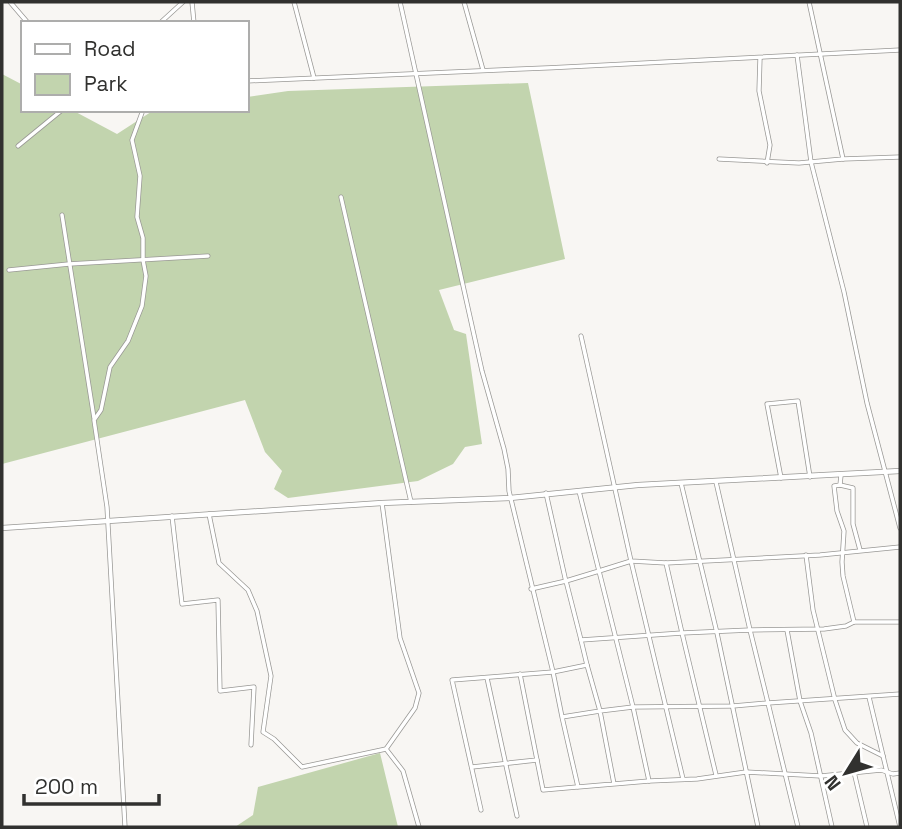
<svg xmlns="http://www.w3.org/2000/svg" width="902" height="829" viewBox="0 0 902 829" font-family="'Space Grotesk',sans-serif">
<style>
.green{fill:#c2d4ae}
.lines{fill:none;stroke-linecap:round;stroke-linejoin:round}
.minor-casing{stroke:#999895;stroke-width:5}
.tertiary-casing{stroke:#999895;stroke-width:6}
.minor{stroke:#fff;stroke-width:3.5}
.tertiary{stroke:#fff;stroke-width:4.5}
</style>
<rect width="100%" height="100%" fill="#f8f6f3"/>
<g class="green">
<polygon points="2,74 23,85 23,110 72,110 117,134 154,110 247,110 247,97 288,91 528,83 565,259 439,290 454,330 466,334 482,444 465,447 453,464 418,481 288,498 274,489 282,471 265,452 245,400 2,464"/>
<polygon points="380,753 398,827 235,827 253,815 258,787"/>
</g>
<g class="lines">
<g class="minor-casing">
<g id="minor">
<polyline points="10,2 28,23"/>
<polyline points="192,2 194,23"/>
<polyline points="294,2 314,78"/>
<polyline points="400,2 482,371 504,449 508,469 509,491 553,672 452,680 481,810"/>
<polyline points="464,2 483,70"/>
<polyline points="160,23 183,2"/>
<polyline points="797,55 811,162 844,292 867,403 900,528"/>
<polyline points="760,58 759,91 770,145 767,163"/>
<path d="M247 81C465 72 682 62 900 50"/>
<polyline points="18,146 62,110"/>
<polyline points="719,159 799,163 843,159 809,2"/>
<polyline points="843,159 900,157"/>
<polyline points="341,197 411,502"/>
<polyline points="62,215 94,418"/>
<polyline points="9,270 69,264 208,256"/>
<polyline points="581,336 631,561 666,563"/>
<polyline points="841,475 840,485 834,486 837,511 844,531 842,562 843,576 854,622"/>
<polyline points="781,478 767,404 798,401 810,477"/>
<polyline points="716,482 750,630 824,629 846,626 854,622 900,622"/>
<polyline points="681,483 717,633 758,827"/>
<polyline points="840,485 853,488 853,524 860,550"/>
<polyline points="579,491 599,571 631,561 683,779"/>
<polyline points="546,493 566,582"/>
<polyline points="209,514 219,563 248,590 257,611 271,676 263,732 274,739 302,767 386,749 415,708 419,693 400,638 382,503"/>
<polyline points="172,516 182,604 218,600 220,691 254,687 251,745"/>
<polyline points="806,555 813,610 835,700 845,730 857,743 883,756"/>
<polyline points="531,589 566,581"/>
<polyline points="787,630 800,701 811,733 832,827"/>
<polyline points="581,640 587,665"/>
<polyline points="487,678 517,816"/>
<polyline points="869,697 900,827"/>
<polyline points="562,717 553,672 587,665 600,711 633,707 649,781 578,787 562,717 600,711 614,784"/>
<polyline points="386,749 403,771 419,827"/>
<polyline points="537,760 543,790 577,787"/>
<polyline points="472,767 537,760 520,674"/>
<polyline points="854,772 867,827"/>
<polyline points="716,775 682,633 750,630 768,703 900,694"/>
<polyline points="649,781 697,779 746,772 821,776 881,770 893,774 900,773"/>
<polyline points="125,827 107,507 94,420 101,410 110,367 128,341 142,306 146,276 143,260 143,238 137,217 140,176 132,140 143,110"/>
<polyline points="798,827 768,703 733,706 633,707 599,571 566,581 581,640 682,633 666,563 820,555 900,547"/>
</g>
</g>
<g class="tertiary-casing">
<polyline id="tertiary" points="2,528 382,503 510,498 638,485 900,471"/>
</g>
<use href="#minor" class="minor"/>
<use href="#tertiary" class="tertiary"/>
</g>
<rect width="902" height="829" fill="none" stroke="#31312f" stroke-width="7"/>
<rect x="21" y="21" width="228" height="91" fill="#ffffff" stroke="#adadac" stroke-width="2"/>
<rect x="35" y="44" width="35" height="10" fill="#ffffff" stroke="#adadac" stroke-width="2"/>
<text x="84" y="56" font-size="21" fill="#31312f">Road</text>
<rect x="35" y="74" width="35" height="21" fill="#c2d4ae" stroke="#adadac" stroke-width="2"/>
<text x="84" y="91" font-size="21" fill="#31312f">Park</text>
<g transform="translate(846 773) rotate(233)" stroke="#ffffff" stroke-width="5" paint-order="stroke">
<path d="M0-5L12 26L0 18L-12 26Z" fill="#31312f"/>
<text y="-10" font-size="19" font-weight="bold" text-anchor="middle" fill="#31312f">N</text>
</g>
<path d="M24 794v10h135v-10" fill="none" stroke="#31312f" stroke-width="3.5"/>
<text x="35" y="794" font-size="21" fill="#31312f" stroke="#ffffff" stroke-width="5" paint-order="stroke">200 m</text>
</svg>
